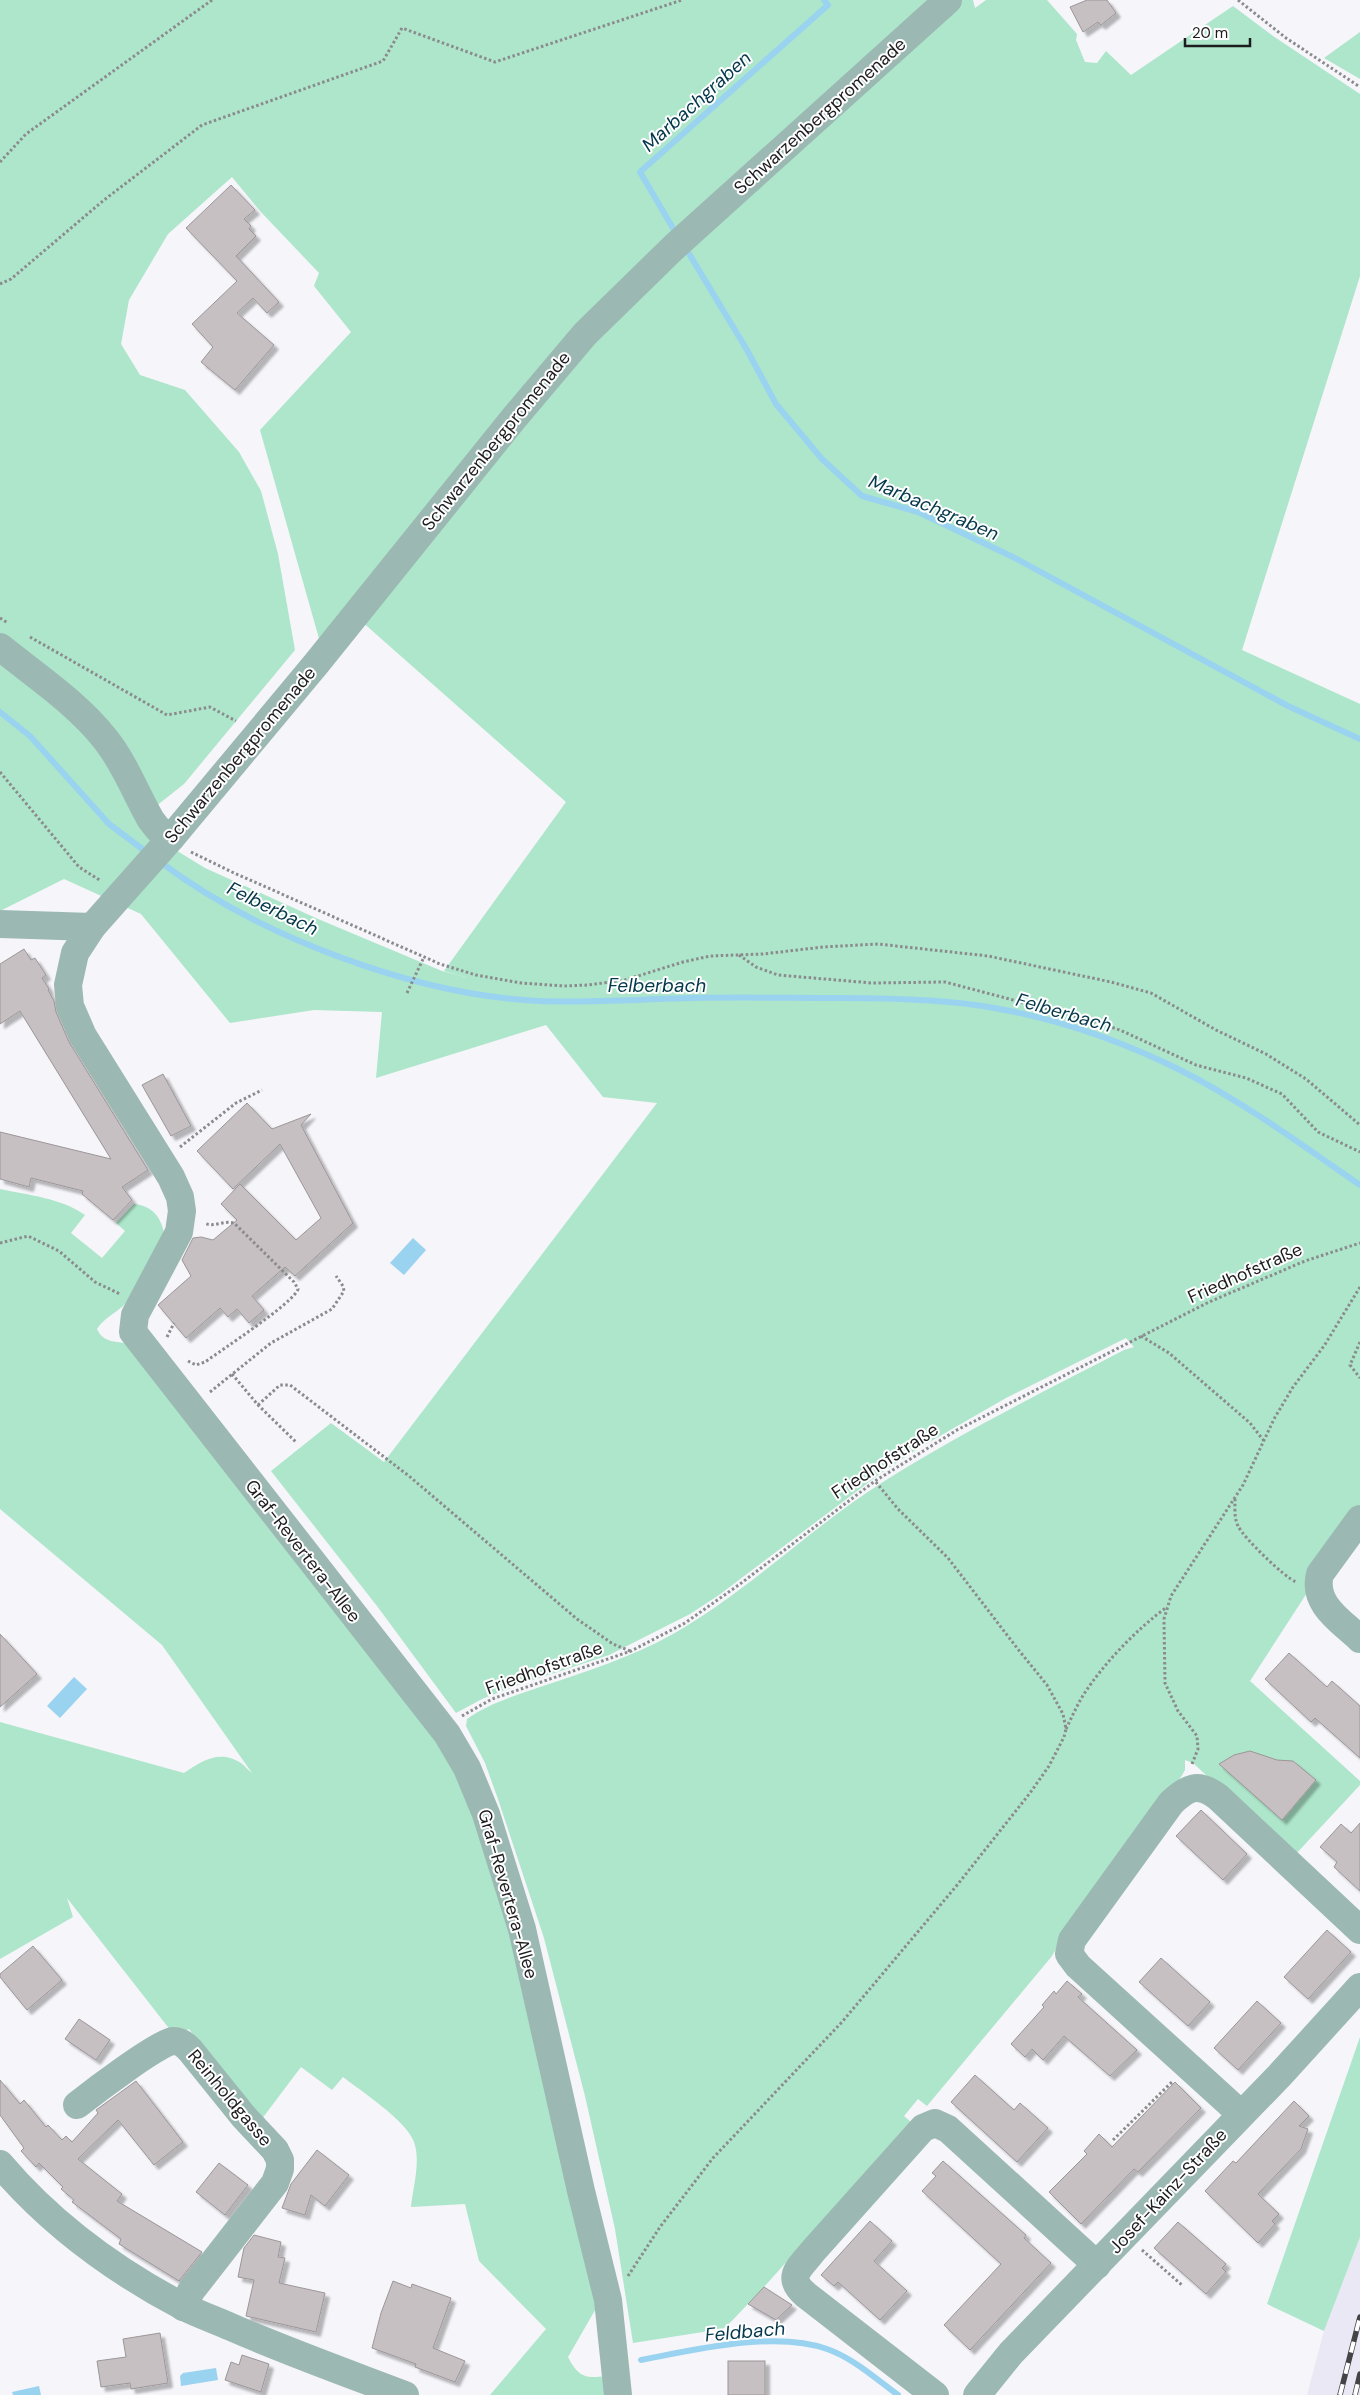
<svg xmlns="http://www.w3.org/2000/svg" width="1360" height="2395" viewBox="0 0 1360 2395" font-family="'DM Sans',sans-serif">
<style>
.built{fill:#e9e8f4}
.green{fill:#ade6ca;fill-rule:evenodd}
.water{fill:#9ad3f0}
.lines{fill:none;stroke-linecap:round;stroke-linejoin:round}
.stream{stroke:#9ad3f0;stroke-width:6}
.building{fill:#c6c0c2;stroke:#9c9698;filter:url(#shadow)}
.path{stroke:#8b8b8e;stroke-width:3;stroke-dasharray:2.5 2.5;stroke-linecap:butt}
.minor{stroke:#9cb8b3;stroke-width:28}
.rail-casing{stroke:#444447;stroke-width:5.5}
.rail{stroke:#fff;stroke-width:4;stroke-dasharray:11;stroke-linecap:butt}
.labels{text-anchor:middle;stroke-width:4;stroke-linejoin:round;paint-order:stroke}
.street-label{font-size:18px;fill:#1d1d1f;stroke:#fff}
.water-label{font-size:19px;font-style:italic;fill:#06384c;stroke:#fff}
</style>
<defs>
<filter id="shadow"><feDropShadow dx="4.5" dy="4.5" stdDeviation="1" flood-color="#0004"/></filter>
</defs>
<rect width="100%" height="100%" fill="#f5f5fa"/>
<polygon class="built" points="1360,2237 1360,2395 1307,2395 1324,2331"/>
<g class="green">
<path d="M0 0H973L975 8 986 0H1047L1077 34 1076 40 1085 62 1097 63 1106 51 1131 75 1233 6 1273 36 1360 94V276L1242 650 1360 704V1511L1250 1681 1360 1781V1785L1294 1856 1193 1763 1185 1760V1770L1181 1777 1074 1917 1052 1956 927 2106 918 2099 904 2116 911 2122 764 2287 727 2326 722 2329 633 2343 615 2229 585 2096 544 1938 498 1799 485 1763 466 1726 467 1719C489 1703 517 1695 543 1686 588 1671 632 1657 673 1634 749 1591 810 1528 883 1482 960 1433 1043 1392 1124 1350L1134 1347 1126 1338 1006 1398 919 1448 881 1473 719 1595 690 1614 609 1655 518 1685 482 1699 456 1713 377 1606 271 1471 331 1423 384 1462 657 1103 603 1097 546 1025 376 1078 382 1012 314 1010 230 1023 141 914 64 879 0 911ZM232 177 260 211 319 273 314 286 351 332 260 430 320 642 662 247 360 620 566 802 444 971 466 977 442 971 318 919 205 868 161 841 141 818 184 784 295 650 278 554 261 491 239 452 185 390 140 375 121 344 129 300 168 234Z"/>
<polygon points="1360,32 1360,79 1324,58"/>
<path d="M0 1189C28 1195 61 1198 85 1215L71 1233 102 1258 125 1231 116 1223 134 1204C145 1205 154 1210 159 1219 163 1227 165 1232 163 1241 161 1252 132 1298 123 1306 114 1314 104 1318 97 1329 104 1345 118 1340 133 1345L379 1662 460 1774 493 1861 598 2305 568 2357C578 2376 584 2379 605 2376L608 2395H490L546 2329 479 2261 465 2204 411 2207C413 2187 421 2161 414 2142 407 2121 361 2091 343 2077L332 2090 301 2067 261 2120 189 2029 175 2036 67 1898 73 1917 0 1959V1722L184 1773C202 1761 219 1749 241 1763 245 1766 249 1771 252 1773L162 1645 0 1509Z"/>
<polygon points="1360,2037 1360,2237 1324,2331 1267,2304"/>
</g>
<g class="water">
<polygon points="413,1238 426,1250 404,1275 390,1263"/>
<polygon points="74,1677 87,1689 60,1718 47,1706"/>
<polygon points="216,2368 218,2380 181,2386 180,2376 183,2373"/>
<polygon points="39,2386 41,2395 13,2395 12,2392"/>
</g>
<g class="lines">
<g class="stream">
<polyline points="677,235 640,172 828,5 824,0"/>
<polyline points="685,247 747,350 776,404 822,459 862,496 918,512 1013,557 1288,706 1360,739"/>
<polyline points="0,712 30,736 109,824 149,854"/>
<path d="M159 861C258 936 414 995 539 1001 590 1003 642 999 693 998 742 997 791 998 841 998 889 998 947 999 994 1008 1058 1019 1124 1042 1182 1071 1245 1103 1302 1145 1360 1185"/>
<path d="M641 2360C693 2350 776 2330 827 2349 853 2358 876 2379 898 2395"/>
</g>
</g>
<g class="building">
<polygon points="1087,0 1107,0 1116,13 1101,25 1098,22 1083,32 1070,7"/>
<polygon points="231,185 255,210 244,219 251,226 249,229 256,236 236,256 279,302 267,313 253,298 237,313 274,345 235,390 201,362 213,347 192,324 237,281 186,228"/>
<polygon points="24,949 31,960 35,958 46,975 42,978 49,989 48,990 54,1001 56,1012 69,1042 148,1170 122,1187 132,1200 113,1220 82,1194 83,1191 31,1178 29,1187 0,1179 0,1132 111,1159 20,1011 0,1024 0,964"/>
<polygon points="163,1074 191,1126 171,1136 142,1085"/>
<polygon points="247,1103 272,1129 311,1114 301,1125 353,1223 295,1276 285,1267 252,1296 264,1310 249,1323 237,1309 228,1317 220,1308 186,1338 158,1305 191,1276 182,1260 193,1238 201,1237 213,1240 237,1220 221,1204 240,1184 296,1240 321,1218 280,1144 233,1189 197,1151"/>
<polygon points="0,1634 37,1674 0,1707"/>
<polygon points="1289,1653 1327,1687 1332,1681 1360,1706 1360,1758 1315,1718 1311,1722 1265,1679"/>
<polygon points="1250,1751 1277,1760 1293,1761 1316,1780 1282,1820 1219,1764 1234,1755"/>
<polygon points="1201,1810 1247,1854 1223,1880 1176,1836"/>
<polygon points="1360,1823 1360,1891 1334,1867 1337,1862 1320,1847 1341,1824 1351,1833"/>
<polygon points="1327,1930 1351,1952 1308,1999 1284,1977"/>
<polygon points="33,1946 62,1980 27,2010 0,1977 0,1974"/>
<polygon points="1161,1958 1210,2002 1188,2026 1139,1982"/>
<polygon points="1067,1981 1082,1994 1078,1997 1137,2050 1110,2076 1064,2036 1043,2060 1032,2049 1025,2057 1011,2044 1044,2007 1042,2005 1054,1991 1056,1994"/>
<polygon points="1257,2001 1281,2023 1238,2070 1214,2048"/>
<polygon points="79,2019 110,2040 96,2060 65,2039"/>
<polygon points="975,2075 1014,2110 1020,2103 1048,2128 1017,2162 951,2102"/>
<polygon points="0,2080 20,2104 24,2100 46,2127 48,2125 62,2140 66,2136 72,2142 98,2113 96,2110 136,2081 183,2142 154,2165 118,2120 78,2159 122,2194 117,2201 202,2252 179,2281 119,2244 121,2239 72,2202 74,2200 61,2189 63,2187 39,2163 36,2167 21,2151 24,2148 0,2115"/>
<polygon points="1175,2082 1201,2108 1138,2172 1134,2169 1081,2224 1049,2192 1087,2154 1084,2151 1099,2134 1112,2147"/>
<polygon points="1294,2101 1309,2116 1299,2126 1308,2129 1301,2149 1258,2194 1279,2214 1272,2221 1275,2224 1258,2243 1205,2191 1233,2161 1236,2163"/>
<polygon points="317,2150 349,2175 325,2206 311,2195 305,2215 282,2208 291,2184"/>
<polygon points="943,2161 1026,2235 1024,2238 1051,2263 970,2350 944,2325 1001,2264 922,2191 936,2176 932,2173"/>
<polygon points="219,2163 248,2185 225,2215 196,2192"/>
<polygon points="870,2221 892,2241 874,2261 907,2291 880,2320 838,2282 834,2286 821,2275"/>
<polygon points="1178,2222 1226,2264 1222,2268 1226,2272 1206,2294 1154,2248"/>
<polygon points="254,2235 281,2242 278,2257 285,2258 279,2283 325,2293 316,2332 246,2316 254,2280 238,2277 244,2248"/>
<polygon points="393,2281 411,2288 412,2284 451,2298 433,2348 465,2361 455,2382 415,2367 416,2364 372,2348 381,2313"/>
<polygon points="764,2287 792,2305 776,2320 748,2304"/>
<polygon points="160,2333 168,2383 131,2389 130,2383 101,2387 97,2361 126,2357 123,2339"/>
<polygon points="242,2355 269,2364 261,2392 225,2380 231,2362 239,2365"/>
<rect x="728" y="2361" width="37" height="34"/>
</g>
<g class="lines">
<g class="path">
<polyline points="1238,0 1286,38 1360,87"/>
<polyline points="0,162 26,134 212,0"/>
<polyline points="0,284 11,279 104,200 202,125 383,61 402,28 495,62 682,0"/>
<polyline points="0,618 8,623"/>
<polyline points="30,637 167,715 210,707 236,721"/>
<polyline points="0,772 79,867 101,881"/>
<polyline points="191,852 232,872 440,964 476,975 521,983 564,986 588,985 625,980 683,962 710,956 763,954 823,947 878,944 988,956 1111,982 1151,993 1216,1030 1266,1054 1306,1079 1360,1125"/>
<polyline points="739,955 756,967 778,975 872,983 945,982 1089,1020 1120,1030 1196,1065 1246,1078 1282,1094 1318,1132 1360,1152"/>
<polyline points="407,993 424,957"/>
<polyline points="180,1147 236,1103 262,1090"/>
<polyline points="0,1243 28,1236 59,1251 95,1282 120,1294"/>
<polyline points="1141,1336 1169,1353 1250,1423 1264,1441"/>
<polyline points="167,1337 174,1323"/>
<polyline points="1360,1342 1350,1365 1360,1378"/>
<path d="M188 1361 196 1365 205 1362C220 1351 295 1302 298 1289L294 1282 234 1223C224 1220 214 1228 204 1223"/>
<polyline points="232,1374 258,1405 296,1442"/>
<polyline points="210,1392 271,1343 332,1309 344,1291 343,1286 336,1276"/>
<polyline points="258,1405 280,1385 290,1385 409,1476 577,1619 613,1644 630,1651"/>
<path d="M1235 1499C1235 1507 1234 1518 1238 1526 1244 1538 1284 1577 1296 1582"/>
<polyline points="462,1716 492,1699 631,1651 685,1623 740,1584 875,1481 957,1430 1209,1302 1305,1261 1360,1243"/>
<path d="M1066 1729C1072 1717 1077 1705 1084 1694 1104 1663 1138 1628 1167 1607"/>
<polyline points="1192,1764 1198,1749 1197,1736 1178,1711 1165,1683 1164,1619 1171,1596 1243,1485 1274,1419 1293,1387 1324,1346 1360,1287"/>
<polyline points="1113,2140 1172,2082"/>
<polyline points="1142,2250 1183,2286"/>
<polyline points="628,2276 660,2227 713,2158 842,2022 958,1884 1030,1793 1049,1766 1064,1737 1066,1729 1063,1714 1047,1685 1017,1648 948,1558 898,1509 875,1481"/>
</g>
<g class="minor">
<path d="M0 647C36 676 77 703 106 740 125 764 136 794 151 820L158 829 171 838"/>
<polyline points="0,924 92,927"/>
<path d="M1360 1519 1320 1574C1312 1604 1341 1621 1360 1639"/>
<path d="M77 2105C91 2094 159 2042 173 2041 181 2041 185 2045 190 2050L244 2117 275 2150 280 2160V2169L275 2183 191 2291 183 2307"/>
<path d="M1241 2114 1078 1966 1069 1954 1072 1940 1171 1803C1188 1787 1198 1782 1218 1797L1360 1930"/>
<path d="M0 2164C50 2223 114 2270 182 2306 198 2314 215 2320 231 2327 288 2352 347 2373 405 2395"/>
<polyline points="618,2395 608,2300 581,2191 522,1929 486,1814 467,1768 447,1734 133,1332 135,1315 179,1232 182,1211 180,1197 171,1177 83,1036 70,1006 68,985 75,953 92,927 171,838 316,664 514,418 585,334 673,248 948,0"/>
<path d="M935 2395 806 2295C785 2277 799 2269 813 2251L923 2128 935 2123 948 2129 1097 2265"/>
<polyline points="977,2395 1011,2353 1279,2076 1360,1987"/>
</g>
<g class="rail-casing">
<g id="rail">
<polyline points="1340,2395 1360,2317"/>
<polyline points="1355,2395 1360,2374"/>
</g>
</g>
<use href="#rail" class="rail"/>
</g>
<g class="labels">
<g class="street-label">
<text transform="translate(820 116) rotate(-42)" y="6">Schwarzenbergpromenade</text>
<text transform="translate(496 441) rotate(-51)" y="6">Schwarzenbergpromenade</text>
<text transform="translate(240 755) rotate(-50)" y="6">Schwarzenbergpromenade</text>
<text transform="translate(1245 1273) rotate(-24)" y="6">Friedhofstraße</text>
<text transform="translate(885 1461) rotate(-33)" y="6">Friedhofstraße</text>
<text transform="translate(303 1551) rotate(52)" y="6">Graf-Revertera-Allee</text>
<text transform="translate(544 1668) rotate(-20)" y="6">Friedhofstraße</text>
<text transform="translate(508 1894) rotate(74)" y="6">Graf-Revertera-Allee</text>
<text transform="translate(230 2098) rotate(50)" y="6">Reinholdgasse</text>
<text transform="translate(1168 2191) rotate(-47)" y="6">Josef-Kainz-Straße</text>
</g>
<g class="water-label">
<text transform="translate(696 101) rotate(-42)" y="7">Marbachgraben</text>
<text transform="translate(934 507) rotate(23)" y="7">Marbachgraben</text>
<text transform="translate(273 908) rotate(26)" y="7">Felberbach</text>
<text x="657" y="992">Felberbach</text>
<text transform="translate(1064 1012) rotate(16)" y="7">Felberbach</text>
<text transform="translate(745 2331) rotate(-5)" y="7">Feldbach</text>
</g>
</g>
<path d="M1185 38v8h65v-8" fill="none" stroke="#1d1d1f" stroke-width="2.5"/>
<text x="1192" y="38" font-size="15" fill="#1d1d1f" stroke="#ffffff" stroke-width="4" paint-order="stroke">20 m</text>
</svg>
